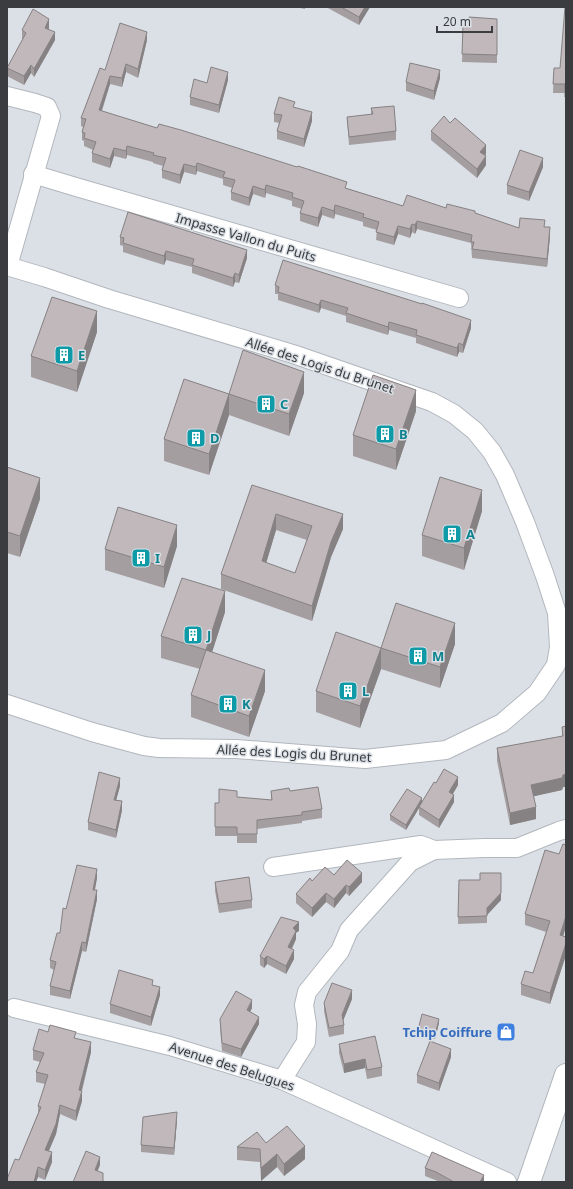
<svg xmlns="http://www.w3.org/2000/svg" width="573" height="1189" viewBox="0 0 573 1189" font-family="'Noto Sans',sans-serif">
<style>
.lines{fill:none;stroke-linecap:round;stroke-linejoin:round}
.street-casing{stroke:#b2b7bd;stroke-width:20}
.secondary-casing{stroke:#b2b7bd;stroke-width:24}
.street{stroke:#fff;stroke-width:18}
.secondary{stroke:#fff;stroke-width:22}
.wall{fill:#a59ea1;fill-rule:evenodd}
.shaded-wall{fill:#868183}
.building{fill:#c0b8bb;stroke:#868183;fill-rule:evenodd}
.labels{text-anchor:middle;stroke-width:3;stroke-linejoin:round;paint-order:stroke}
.street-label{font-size:13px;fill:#3a3c3f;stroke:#dae0e6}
.culture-label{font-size:13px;font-weight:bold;fill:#0d838f;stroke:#dae0e6;text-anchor:start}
.shop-label{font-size:13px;font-weight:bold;fill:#366cbe;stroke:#dae0e6;text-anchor:end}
</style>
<rect width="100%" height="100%" fill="#dae0e6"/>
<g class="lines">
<g class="street-casing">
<g id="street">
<polyline points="7,96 35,103 47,107 51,116 8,266"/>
<polyline points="33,174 76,187 459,298"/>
<polyline points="7,266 44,277 109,299 293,354 432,402 454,414 475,431 492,452 505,475 525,522 545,576 557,613 559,647 556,665 537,693 502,723 446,750 365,759 236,749 159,748 144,746 92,732 7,704"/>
<polyline points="273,867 421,845 434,850"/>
<polyline points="14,1008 170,1046 282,1080 507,1182"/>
<polyline points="282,1080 306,1042 307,1024 304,1005 307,992 340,951 349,930 410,862 434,850 484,848 517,848 559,831 566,829"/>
</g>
</g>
<g class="secondary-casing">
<polyline id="secondary" points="529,1182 566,1075"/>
</g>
<use href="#street" class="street"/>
<use href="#secondary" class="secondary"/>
</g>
<g class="wall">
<polygon points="296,7 305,7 305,9"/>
<polygon points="326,7 370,7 359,25"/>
<polygon points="566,7 566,105 565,105 565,93 553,93 554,68 560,68"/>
<polygon points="497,19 497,63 462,62 463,26 469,27"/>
<polygon points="49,28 48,29 55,40 34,77 31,73 24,85 7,76 7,68 23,39 22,39 22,30"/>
<polygon points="147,40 138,78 126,72 122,87 110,84 102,111 403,206 446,208 475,213 519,228 545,227 550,236 547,267 472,258 471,243 417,229 415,234 412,232 410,238 398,234 394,245 376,240 377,230 363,226 363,222 335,214 334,219 322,215 318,227 300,221 300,213 302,209 292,206 292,201 266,193 265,198 253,194 249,206 231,200 231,192 232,188 223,185 223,179 197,171 196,175 184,172 180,184 162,178 162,170 163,166 153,163 153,162 127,155 126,159 114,156 110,168 92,162 92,153 93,150 84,146 84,141 82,140 82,132 83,127 81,126 81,118 105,70"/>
<polygon points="440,78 434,100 406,91 406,82"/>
<polygon points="228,80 219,113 190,105 190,97 207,83"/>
<polygon points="295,107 312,121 304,147 277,139 277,131 279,123 274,122 274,114"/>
<polygon points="371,108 396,131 396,140 349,145 347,117 371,115"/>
<polygon points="450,123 486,154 485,155 486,165 477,178 431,140 431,131"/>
<polygon points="543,167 529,201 507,194 507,185"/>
<polygon points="120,237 247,258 239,283 235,282 233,287 192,273 192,267 166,260 164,265 123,252 123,246 120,245"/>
<polygon points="275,285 471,328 463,353 459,352 457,357 416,343 416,338 389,330 388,335 346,322 346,316 321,308 319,313 278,300 278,294 275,294"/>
<polygon points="97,332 77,392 31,377 31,356"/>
<polygon points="304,393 289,436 229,415 209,475 164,461 164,439 229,394"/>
<polygon points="416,411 396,470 353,456 353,435"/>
<polygon points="7,467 40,499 20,557 7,553"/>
<path d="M252 485 343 529 331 557 312 621 221 589V574ZM276 530 307 540 295 573 266 563Z"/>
<polygon points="482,511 464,570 422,556 422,535"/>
<polygon points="177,546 164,588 105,570 105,549"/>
<polygon points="225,612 212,652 265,691 249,737 191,717 191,695 200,669 161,658 161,636"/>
<polygon points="455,644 440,688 381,669 360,728 316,712 316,691 381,648"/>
<polygon points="566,726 563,787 562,790 533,796 536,819 510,825 497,761 497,748 562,736 562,727"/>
<polygon points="436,783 458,785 453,794 454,802 439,828 419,815 419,808 406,830 390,820 390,815 422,802"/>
<polygon points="120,786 116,800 122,810 116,838 88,830 88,822"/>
<polygon points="271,791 290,791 322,809 322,818 302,821 302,823 257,829 257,843 237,843 237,836 215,836 215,803 219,803 237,797 271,800"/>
<polygon points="545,850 563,936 566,937 566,955 550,1004 521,995 521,984 533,973 546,932 525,925 525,914"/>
<polygon points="480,873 501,900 487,915 487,923 458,924 459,880 480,880"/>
<polygon points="334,875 362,882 349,896 346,893 334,908 326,902 312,917 296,903 296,894 312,881"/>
<polygon points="97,878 95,890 97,899 86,952 82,951 70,999 50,995 50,986 54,970 50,968 50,960 60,933 66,909"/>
<polygon points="215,882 252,900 252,908 219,913 215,891"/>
<polygon points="299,931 296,933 296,939 292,949 294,959 286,974 267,964 264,968 260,965 260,956"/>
<polygon points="153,985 160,995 151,1026 110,1013 110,1004"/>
<polygon points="352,999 343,1021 344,1025 344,1034 329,1037 324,1011 324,1003"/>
<polygon points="252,1008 250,1012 259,1024 241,1057 222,1051 220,1027 220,1019"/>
<polygon points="439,1023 435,1039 418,1034 418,1030"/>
<polygon points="76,1039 91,1052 82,1091 82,1101 76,1121 60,1114 56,1134 49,1151 52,1162 45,1180 38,1177 36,1182 7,1182 19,1160 38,1113 38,1106 45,1084 36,1082 36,1072 40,1062 33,1060 33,1050"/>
<polygon points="339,1044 382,1067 382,1076 367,1079 365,1068 344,1073 339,1053"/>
<polygon points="451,1057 439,1091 417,1083 417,1075"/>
<polygon points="177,1120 174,1155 141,1152 141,1145"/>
<polygon points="266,1143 305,1159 284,1176 277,1167 261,1181 260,1162 237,1160 237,1147"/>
<polygon points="425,1168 484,1182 440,1182 425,1176"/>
</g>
<g class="shaded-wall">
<polygon points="365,7 370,7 359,25 359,17"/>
<polygon points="49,19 49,28 45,36 45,28"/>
<polygon points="55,32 55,40 34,77 34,69"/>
<polygon points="147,32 147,40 138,78 138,69"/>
<polygon points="126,64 126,72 122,87 122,78"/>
<polygon points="31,65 31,73 24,85 24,76"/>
<polygon points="440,70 440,78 434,100 434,91"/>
<polygon points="228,72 228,80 219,113 219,105"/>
<polygon points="110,76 110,84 99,118 99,110"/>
<polygon points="312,112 312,121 304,147 304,139"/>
<polygon points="486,145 486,154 480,161 480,152"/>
<polygon points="127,146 127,155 126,159 126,151"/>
<polygon points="114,148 114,156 110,168 110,159"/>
<polygon points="486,156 486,165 477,178 477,169"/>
<polygon points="543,158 543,167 529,201 529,192"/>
<polygon points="197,163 197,171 196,175 196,167"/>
<polygon points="184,164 184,172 180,184 180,175"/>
<polygon points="266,185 266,193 265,198 265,190"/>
<polygon points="253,186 253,194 249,206 249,198"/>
<polygon points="335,205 335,214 334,219 334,211"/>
<polygon points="322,207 322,215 318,227 318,218"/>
<polygon points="417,221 417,229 415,234 415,225"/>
<polygon points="412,224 412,232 410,238 410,229"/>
<polygon points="398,226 398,234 394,245 394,237"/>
<polygon points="550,227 550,236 547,267 547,259"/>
<polygon points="247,250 247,258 239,283 239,275"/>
<polygon points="166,251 166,260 164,265 164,256"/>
<polygon points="235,273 235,282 233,287 233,278"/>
<polygon points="321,300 321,308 319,313 319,305"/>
<polygon points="97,311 97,332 77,392 77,371"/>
<polygon points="471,320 471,328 463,353 463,345"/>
<polygon points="389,322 389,330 388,335 388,327"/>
<polygon points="459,343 459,352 457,357 457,348"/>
<polygon points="304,372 304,393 289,436 289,414"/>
<polygon points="416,390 416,411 396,470 396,449"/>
<polygon points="229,394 229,415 209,475 209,454"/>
<polygon points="40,478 40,499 20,557 20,536"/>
<polygon points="482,490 482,511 464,570 464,548"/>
<polygon points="276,514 276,530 262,577 262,561"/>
<polygon points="343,514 343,529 331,557 312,621 312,606 331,542"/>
<polygon points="177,525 177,546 164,588 164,567"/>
<polygon points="225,591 225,612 206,671 206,650"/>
<polygon points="455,623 455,644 440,688 440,667"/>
<polygon points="381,648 381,669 360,728 360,706"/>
<polygon points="265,670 265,691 249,737 249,716"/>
<polygon points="566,774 566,787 563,787 562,790 531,797 531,785"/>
<polygon points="458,777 458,785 449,800 449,792"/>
<polygon points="120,778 120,786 114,808 114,800"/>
<polygon points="454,795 454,802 439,828 439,820"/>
<polygon points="422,798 422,803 406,830 406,825"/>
<polygon points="122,801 122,810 116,838 116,830"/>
<polygon points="536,807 536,819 510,825 510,813"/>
<polygon points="97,869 97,878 93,898 93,890"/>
<polygon points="362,873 362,882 349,896 349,887"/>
<polygon points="346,885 346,893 334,908 334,899"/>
<polygon points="97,890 97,899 86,952 86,943"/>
<polygon points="326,893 326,902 312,917 312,908"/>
<polygon points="501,893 501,900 487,915 487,908"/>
<polygon points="566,916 566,927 560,946 560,935"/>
<polygon points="299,922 299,931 296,933 296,939 288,956 288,947 293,928"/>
<polygon points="82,942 82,951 70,999 70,991"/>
<polygon points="566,943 566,955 550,1004 550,993"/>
<polygon points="294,950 294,959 286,974 286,966"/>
<polygon points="267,956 267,964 264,968 264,959"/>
<polygon points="160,987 160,995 151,1026 151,1017"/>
<polygon points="352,990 352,999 342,1023 342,1015"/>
<polygon points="252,1000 252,1008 247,1018 247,1010"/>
<polygon points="259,1017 259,1024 241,1057 241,1049"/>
<polygon points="439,1019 439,1023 435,1039 435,1035"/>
<polygon points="91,1042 91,1052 79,1100 79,1090"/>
<polygon points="451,1049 451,1057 439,1091 439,1083"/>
<polygon points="365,1059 365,1068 344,1073 344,1064"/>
<polygon points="82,1091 82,1101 76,1121 76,1111"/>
<polygon points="60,1105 60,1114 56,1134 45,1159 45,1150"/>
<polygon points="177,1112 177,1120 174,1155 174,1148"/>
<polygon points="305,1146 305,1159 284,1176 284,1164"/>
<polygon points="52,1152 52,1162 45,1180 45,1170"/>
<polygon points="277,1154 277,1167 261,1181 261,1168"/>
<polygon points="100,1157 100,1165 95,1178 95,1170"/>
<polygon points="38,1167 38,1177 36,1182 34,1182"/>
<polygon points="484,1175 484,1182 480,1182"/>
</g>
<g class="building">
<polygon points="341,7 365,7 359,17"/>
<polygon points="565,7 566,7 566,97 565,97 565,84 553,84 554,68 560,68"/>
<polygon points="33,9 49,19 45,28 55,32 34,69 31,65 24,76 7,68 26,33 22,30"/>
<polygon points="469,17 497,19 497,55 462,54 463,26 469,27"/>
<polygon points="120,23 147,32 138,69 126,64 122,78 110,76 99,110 157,128 159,124 181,130 297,167 298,166 347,182 345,188 403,206 407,195 446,208 447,204 475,211 475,213 519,228 520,218 545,220 544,227 550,227 547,259 472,249 474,242 471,242 472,235 417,221 415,225 412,224 410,229 398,226 394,237 376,232 379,222 363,217 364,214 335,205 334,211 322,207 318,218 300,213 304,201 292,197 293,193 266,185 265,190 253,186 249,198 231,192 235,180 223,177 225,172 197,163 196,167 184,164 180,175 162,170 166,158 153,155 154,153 127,146 126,151 114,148 110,159 92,153 96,142 84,138 85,133 82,132 86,119 81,118 100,68 105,70"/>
<polygon points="410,63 440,70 434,91 406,82"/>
<polygon points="211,67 228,72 219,105 190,97 194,79 207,83"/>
<polygon points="279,97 295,102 293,107 312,112 304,139 277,131 282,115 274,114"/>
<polygon points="394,106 396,131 349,137 347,117 373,114 371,108"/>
<polygon points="444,116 450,123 455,118 486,145 480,152 486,156 477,169 431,131"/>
<polygon points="520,150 543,158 529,192 507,185"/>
<polygon points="128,212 247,250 239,275 235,273 233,278 192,265 194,259 166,251 164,256 123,243 124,238 120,237"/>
<polygon points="283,260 422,304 422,303 471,320 463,345 459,343 457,348 416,335 417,330 389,322 388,327 346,313 348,308 321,300 319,305 278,292 279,287 275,285"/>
<polygon points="52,297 97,311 77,371 31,356"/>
<polygon points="243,350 304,372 289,414 229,394"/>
<polygon points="373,375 416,390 396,449 353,435"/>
<polygon points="184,379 229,394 209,454 164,439"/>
<polygon points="7,467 40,478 20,536 7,532"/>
<polygon points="440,477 482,490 464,548 422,535"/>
<path d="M252 485 343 514 331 542 312 606 221 574ZM276 514 312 526 295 573 262 561Z"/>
<polygon points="118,507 177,525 164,567 105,549"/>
<polygon points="182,578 225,591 206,650 161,636"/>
<polygon points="396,603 455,623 440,667 381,648"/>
<polygon points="336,632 381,648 360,706 316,691"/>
<polygon points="206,650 265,670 249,716 191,695"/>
<polygon points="566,726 566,774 563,775 562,778 531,785 536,807 510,813 497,748 563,736 562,727"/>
<polygon points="444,769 458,777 449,792 454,795 439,820 419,807 434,782 436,783"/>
<polygon points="99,772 120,778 114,800 122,801 116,830 88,822"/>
<polygon points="318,787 322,809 302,812 302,815 257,820 257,834 237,834 237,827 215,827 215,803 219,803 219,789 237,791 237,797 272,800 271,791 289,788 290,791"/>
<polygon points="407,789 422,798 406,825 390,815"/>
<polygon points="563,844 566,845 566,916 560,935 566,937 566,943 550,993 521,984 525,971 533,973 550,921 525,914 545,850 559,854"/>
<polygon points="347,860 362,873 349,887 346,885 334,899 326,893 312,908 296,894 310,878 312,881 325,867 334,875"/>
<polygon points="77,865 97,869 93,890 97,890 86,943 82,942 70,991 50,986 56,962 50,960 57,933 60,933 63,908 66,909"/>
<polygon points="480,873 501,873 501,893 487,908 487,916 458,917 459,880 480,880"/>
<polygon points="249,877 252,900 219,904 215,882"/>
<polygon points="281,917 299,922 293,928 296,931 288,947 294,950 286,966 267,956 264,959 260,956"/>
<polygon points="119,970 153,980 152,985 160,987 151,1017 110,1004"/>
<polygon points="332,983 352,990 342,1015 344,1025 329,1028 324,1003"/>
<polygon points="236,991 252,1000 247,1010 259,1017 241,1049 222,1043 220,1019"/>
<polygon points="422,1014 439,1019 435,1035 418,1030"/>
<polygon points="50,1025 76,1032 74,1038 91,1042 79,1090 82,1091 76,1111 60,1105 56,1124 45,1150 52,1152 45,1170 38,1167 34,1182 7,1182 7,1179 15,1159 19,1160 41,1107 38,1106 48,1075 36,1072 44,1053 33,1050 39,1029 48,1032"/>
<polygon points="375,1036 382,1067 367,1070 365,1059 344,1064 339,1044"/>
<polygon points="430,1041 451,1049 439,1083 417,1075"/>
<polygon points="177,1112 174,1148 141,1145 143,1117"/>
<polygon points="287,1126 305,1146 284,1164 277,1154 261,1168 260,1149 237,1147 257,1132 266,1143"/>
<polygon points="86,1151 100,1157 95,1170 103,1173 103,1182 73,1182"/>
<polygon points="432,1152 484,1175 480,1182 454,1182 436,1172 425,1168"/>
</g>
<defs>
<g id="building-square" transform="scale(1)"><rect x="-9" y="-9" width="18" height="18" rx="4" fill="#0f9aa8" stroke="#dae0e6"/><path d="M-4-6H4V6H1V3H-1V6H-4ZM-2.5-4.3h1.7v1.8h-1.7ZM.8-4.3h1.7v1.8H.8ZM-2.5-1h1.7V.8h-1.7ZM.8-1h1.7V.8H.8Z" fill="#fff"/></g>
<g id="shop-square" transform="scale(1)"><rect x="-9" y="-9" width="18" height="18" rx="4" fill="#3f7fe0" stroke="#dae0e6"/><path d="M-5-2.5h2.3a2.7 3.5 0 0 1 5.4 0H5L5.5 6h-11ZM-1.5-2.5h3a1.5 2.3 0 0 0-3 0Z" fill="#fff"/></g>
</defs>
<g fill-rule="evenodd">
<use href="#building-square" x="64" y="355"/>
<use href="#building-square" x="266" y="404"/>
<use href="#building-square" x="385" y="434"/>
<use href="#building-square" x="196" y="438"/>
<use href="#building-square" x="452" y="534"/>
<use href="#building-square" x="141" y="558"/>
<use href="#building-square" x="193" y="635"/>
<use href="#building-square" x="418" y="656"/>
<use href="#building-square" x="348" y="691"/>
<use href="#building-square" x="228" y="704"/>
<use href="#shop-square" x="506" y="1032"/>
</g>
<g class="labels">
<g class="street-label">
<text transform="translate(246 237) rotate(16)" y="5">Impasse Vallon du Puits</text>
<text transform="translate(320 365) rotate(18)" y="5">Allée des Logis du Brunet</text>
<text transform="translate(294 753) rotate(3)" y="5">Allée des Logis du Brunet</text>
<text transform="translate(232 1066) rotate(18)" y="5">Avenue des Belugues</text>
</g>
<g class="culture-label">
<text x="78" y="360">E</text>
<text x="280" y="409">C</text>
<text x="399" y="439">B</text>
<text x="210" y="443">D</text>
<text x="466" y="539">A</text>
<text x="155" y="563">I</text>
<text x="207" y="640">J</text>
<text x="432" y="661">M</text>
<text x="362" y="696">L</text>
<text x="242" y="709">K</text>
</g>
<g class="shop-label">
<text x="492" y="1037">Tchip Coiffure</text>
</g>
</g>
<rect width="573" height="1189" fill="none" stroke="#3a3c3f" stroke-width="16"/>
<path d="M437 26v6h55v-6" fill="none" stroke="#3a3c3f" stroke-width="2"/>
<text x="443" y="26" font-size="12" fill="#3a3c3f" stroke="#dae0e6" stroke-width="3" paint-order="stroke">20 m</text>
</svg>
